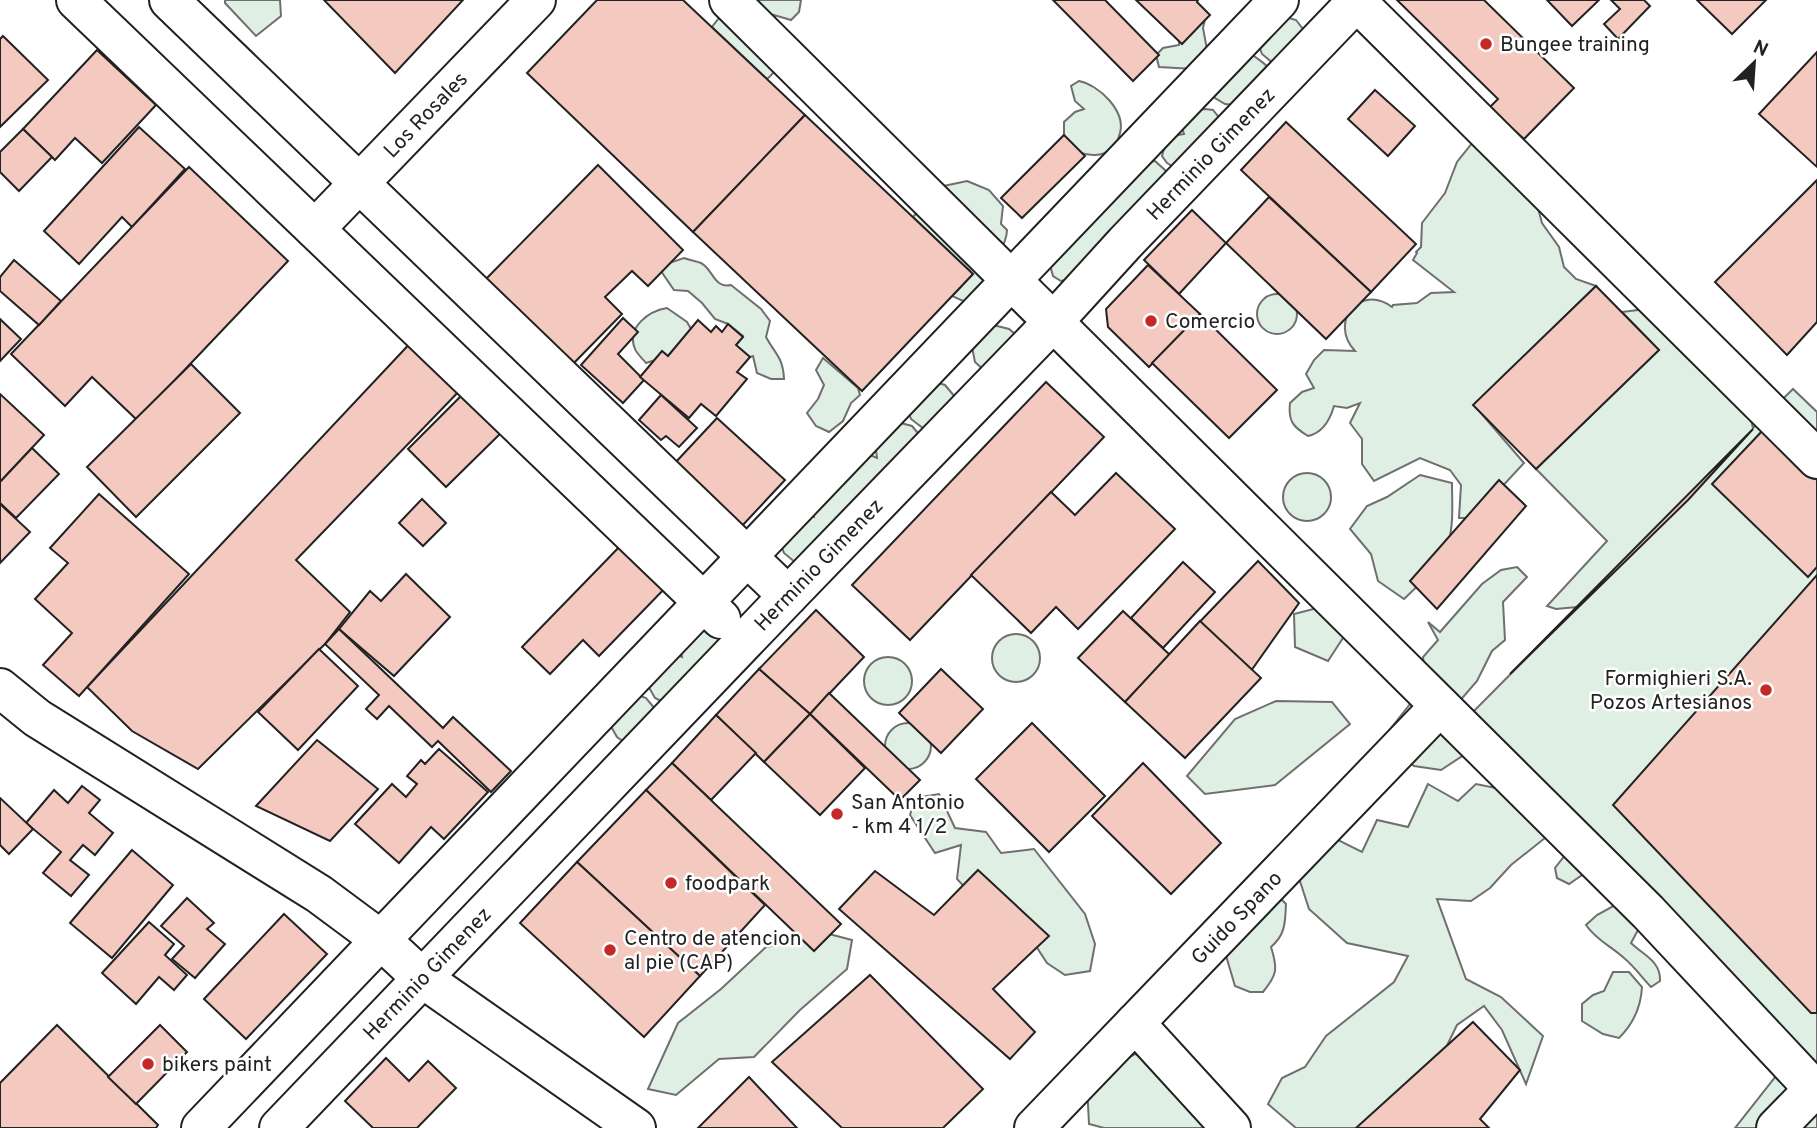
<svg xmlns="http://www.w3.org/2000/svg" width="1817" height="1128" viewBox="0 0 1817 1128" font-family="Overpass,sans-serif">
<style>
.green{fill:#e0efe3;stroke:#6f6f6f;stroke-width:2}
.building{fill:#f3c9c0;stroke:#222;stroke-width:2}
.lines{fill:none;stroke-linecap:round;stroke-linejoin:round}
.minor-casing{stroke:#222;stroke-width:42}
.minor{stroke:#fff;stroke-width:38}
.poi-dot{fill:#c62828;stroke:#fff;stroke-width:2.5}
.labels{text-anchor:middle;stroke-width:5;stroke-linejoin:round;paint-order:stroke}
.poi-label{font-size:21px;fill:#222;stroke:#fff;text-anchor:start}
.street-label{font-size:21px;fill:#222;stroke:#fff}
</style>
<rect width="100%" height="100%" fill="#fff"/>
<g class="green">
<polygon points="225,0 280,0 281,16 256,36 225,3"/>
<path d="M731 0H801L799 12 791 20 774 15C783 38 788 62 767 79L712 27 719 18 740 16Z"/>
<polygon points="1289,18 1296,20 1306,33 1274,64 1262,54 1259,46"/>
<polygon points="1205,19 1203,28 1209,60 1194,69 1159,67 1156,55 1163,48 1179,45 1179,31"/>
<path d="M1248 50C1255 59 1264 61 1270 70L1234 105 1225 104 1210 95Z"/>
<path d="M1079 81C1099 85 1126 111 1120 133 1113 162 1080 160 1064 141V122L1075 112 1084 109 1075 101 1071 86Z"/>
<path d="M1205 109 1213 110 1221 120 1179 170 1167 163 1162 156C1165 143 1170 135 1184 134L1181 124 1189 111Z"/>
<path d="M1485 127 1535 197 1542 223 1559 247 1564 267 1576 279 1596 286 1474 405 1524 463 1473 518H1459L1461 485 1450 470 1420 458 1374 481 1362 464V439L1350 423 1360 403 1347 408 1334 406C1330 420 1322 433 1308 436 1293 427 1288 421 1290 403L1302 392 1314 388 1306 374 1314 360 1324 350 1355 351C1328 322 1360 283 1392 307L1393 305 1417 303 1431 293 1454 292 1413 260 1417 253 1416 252 1421 247 1422 223 1445 193 1457 162Z"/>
<polygon points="1155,161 1166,171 1163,190 1077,277 1061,281 1053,276 1050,265 1088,217 1099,217 1102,195 1142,163"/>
<path d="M967 181 989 190 1003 206 1001 224 1007 230C1007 243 984 290 974 297 971 300 966 300 963 301L952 296 973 274 913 217 939 187Z"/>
<path d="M684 258C689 260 696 261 701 263 713 269 714 289 731 285L761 309 770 321 766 337C775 354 783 357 784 379H771L757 373 753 356 750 357 736 345 743 336 728 324 715 319 702 303 688 291 674 290 661 271 669 263Z"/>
<circle cx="1277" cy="314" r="20"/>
<path d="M1662 307 1749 410 1753 428 1793 389 1817 412V1128H1735L1783 1067 1645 917 1631 943C1643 955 1661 961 1660 981L1651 987C1642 978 1635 967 1624 958 1611 946 1596 940 1586 925L1597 915 1628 898 1598 864 1569 884 1557 878 1555 868 1576 841 1466 719 1577 607 1556 609 1547 606 1607 541 1536 469 1659 350 1622 312Z"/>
<path d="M667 308 687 322 691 329 668 356 646 363C643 359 637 354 635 349 626 327 649 311 667 308Z"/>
<polygon points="993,325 1009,329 1015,334 987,373 975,362 972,347"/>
<polygon points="823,358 858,388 860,395 851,403 843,421 829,432 816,426 807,413 818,399 824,385 816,370"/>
<polygon points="938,383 945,385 955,397 924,429 911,419 908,411"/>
<polygon points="897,422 912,426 922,438 796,563 784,553 781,545 810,516 814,517 813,507 835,486 841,486 841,484 870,455 877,458 875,443"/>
<circle cx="1307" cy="497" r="24"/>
<path d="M1420 475 1452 483C1452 503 1454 524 1448 544 1443 562 1418 586 1404 599L1378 581 1371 554 1350 529 1367 506 1387 497Z"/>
<polygon points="1517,567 1527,577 1503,602 1505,640 1492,651 1477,681 1458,703 1426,683 1423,657 1438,640 1428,622 1440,632 1482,584 1501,570"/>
<polygon points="1321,607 1354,621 1328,661 1295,647 1294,614"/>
<polygon points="695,625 728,638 663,702 655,698 647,684 677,655 682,657 681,652"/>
<circle cx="1016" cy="658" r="24"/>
<circle cx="888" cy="681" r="24"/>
<polygon points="1422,689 1479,745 1441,770 1414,766 1390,745 1391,728"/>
<polygon points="638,695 646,698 656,710 624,742 617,737 609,723"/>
<polygon points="1276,701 1332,702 1350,724 1275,785 1205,794 1187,776 1235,719"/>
<circle cx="908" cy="746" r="23"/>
<polygon points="1428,784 1458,801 1476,784 1506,790 1550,834 1511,865 1490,888 1471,901 1437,899 1466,979 1501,997 1543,1036 1526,1084 1502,1030 1484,1006 1457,1025 1438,1064 1368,1128 1296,1128 1268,1104 1282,1078 1305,1067 1326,1036 1394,982 1408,956 1347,943 1309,909 1298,875 1320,831 1362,852 1377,820 1408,827"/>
<polygon points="939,794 955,828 986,832 1001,853 1034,849 1085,914 1095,944 1090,971 1065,975 1047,963 1011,908 980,904 957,879 961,845 935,853 910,815 915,798"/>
<path d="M1278 896 1286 904C1285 922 1286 934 1271 947 1278 969 1277 975 1263 992H1250L1235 986 1224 949Z"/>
<polygon points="829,934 852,940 847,969 800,1010 754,1057 719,1059 676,1095 648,1089 678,1023 721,989 766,947"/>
<path d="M1613 972H1629L1642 987C1641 1007 1634 1023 1619 1038L1603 1034 1582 1021V1004L1593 995 1604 991Z"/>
<polygon points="1135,1054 1156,1056 1215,1128 1104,1128 1089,1124 1087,1085 1118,1063"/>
</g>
<g class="building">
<polygon points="324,0 463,0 395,73"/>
<polygon points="597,0 683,0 805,115 693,232 527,73"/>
<polygon points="1053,0 1105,0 1159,55 1133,81"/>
<polygon points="1136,0 1198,0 1197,2 1210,15 1182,44"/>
<polygon points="1397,0 1484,0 1574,88 1524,139 1515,131 1507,138 1483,114 1498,99"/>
<polygon points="1547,0 1599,0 1572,26"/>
<polygon points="1611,0 1644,0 1650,6 1618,39 1604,24 1620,9"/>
<polygon points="1697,0 1766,0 1732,34"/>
<polygon points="3,36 48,80 0,127 0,39"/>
<polygon points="97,50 156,105 102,163 75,138 55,160 23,129"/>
<polygon points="1817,52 1817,167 1759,114"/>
<polygon points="1375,90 1415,126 1388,156 1348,119"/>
<polygon points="805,115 973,274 862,391 693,232"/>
<polygon points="1286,122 1416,244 1371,292 1241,170"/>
<polygon points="139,127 185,169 132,227 122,217 79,264 44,231"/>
<polygon points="23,129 52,157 19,191 0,172 0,152"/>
<polygon points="1064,135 1085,156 1022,218 1001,198"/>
<polygon points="598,165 683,250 648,286 632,271 605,297 622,314 570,367 483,282"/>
<polygon points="189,167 288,261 137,420 92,377 65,406 11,354"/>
<polygon points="1817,180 1817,322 1787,355 1715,282"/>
<polygon points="1269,197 1371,292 1326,339 1226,243"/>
<polygon points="1192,210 1226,243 1179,294 1144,260"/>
<polygon points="14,260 61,301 39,325 0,291 0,277"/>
<polygon points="1148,265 1200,314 1149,367 1108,327 1106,309"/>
<polygon points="1596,286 1659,350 1536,469 1473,405"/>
<polygon points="1200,314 1277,390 1229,438 1152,363"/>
<polygon points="623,318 638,332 618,354 644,380 623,403 581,365"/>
<polygon points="0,319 21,339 0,361"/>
<polygon points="698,320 711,332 716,326 722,332 728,324 743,337 736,345 750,357 737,372 747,379 716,416 701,404 689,418 640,377 662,351 668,356"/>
<polygon points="416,337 466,384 296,560 350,612 325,644 198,769 132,731 87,687"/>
<polygon points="191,364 240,413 136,517 87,467"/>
<polygon points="1046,382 1104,437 910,640 852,585"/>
<polygon points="467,390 506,428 446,487 408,449"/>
<polygon points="0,394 44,435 0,482"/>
<polygon points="661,395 697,428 679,447 666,436 661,440 639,420"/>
<polygon points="717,418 785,480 741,527 674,464"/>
<polygon points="1753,429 1688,500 1510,674"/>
<polygon points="1764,429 1817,480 1817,567 1808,577 1712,484"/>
<polygon points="32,448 59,474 16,518 0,503 0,482"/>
<polygon points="1116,473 1175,529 1078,629 1056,607 1031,633 971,575 1051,492 1075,515"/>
<polygon points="1499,480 1526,506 1437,609 1410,581"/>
<polygon points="99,494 189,574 79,696 43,665 72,633 35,599 68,563 50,548"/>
<polygon points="422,499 446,523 423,546 399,523"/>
<polygon points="0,504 30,532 0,563"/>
<polygon points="626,540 671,582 599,656 583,640 550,674 522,647"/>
<polygon points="1258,561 1299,603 1246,678 1191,631"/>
<polygon points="1183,562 1215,592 1163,648 1131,618"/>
<polygon points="406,574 450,617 394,676 339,629 370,591 381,601"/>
<polygon points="1817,575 1817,1013 1811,1013 1613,805"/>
<polygon points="816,610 864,657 810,714 759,669"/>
<polygon points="1123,611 1170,655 1125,702 1078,658"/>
<polygon points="1200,621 1261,678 1185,758 1125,702"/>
<polygon points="339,629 443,728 453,717 511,771 491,792 438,741 432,747 389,706 377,719 366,709 379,695 325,644"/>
<polygon points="319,649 358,686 298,750 258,712"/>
<polygon points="759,669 810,714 764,762 716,715"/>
<polygon points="941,669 983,709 941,753 899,713"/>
<polygon points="829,693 920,780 900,800 810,714"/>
<polygon points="810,714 865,768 820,815 764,762"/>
<polygon points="716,715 756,753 711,800 672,763"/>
<polygon points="1032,723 1105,796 1049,852 976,779"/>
<polygon points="317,740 378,789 330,841 256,806"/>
<polygon points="439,749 488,792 444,839 431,827 399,863 355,824 392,784 406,797 417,784 407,776 421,760 425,764"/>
<polygon points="672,763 841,924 814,951 646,790"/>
<polygon points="1143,763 1221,843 1171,894 1092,816"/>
<polygon points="82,786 100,800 89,813 113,833 95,855 83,845 70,860 89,875 71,896 43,873 61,852 26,823 54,790 68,803"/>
<polygon points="646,790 765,905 700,976 577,862"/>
<polygon points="0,798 33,829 9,854 0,845"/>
<polygon points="132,850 173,885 112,958 70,923"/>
<polygon points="577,862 700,976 644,1037 520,923"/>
<polygon points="978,870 1049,936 993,989 1035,1032 1010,1059 839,909 875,871 934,915"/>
<polygon points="187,898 214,923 207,929 225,944 195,978 172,959 184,946 161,926"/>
<polygon points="284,914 327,954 246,1039 204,999"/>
<polygon points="149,922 174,944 165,955 187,975 174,990 159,977 136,1004 102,973"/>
<polygon points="870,975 983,1089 943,1128 842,1128 772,1062"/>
<polygon points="1473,1022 1520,1070 1480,1119 1489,1128 1356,1128"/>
<polygon points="57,1025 158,1125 156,1128 0,1128 0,1083"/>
<polygon points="160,1025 187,1052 136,1104 108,1077"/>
<polygon points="386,1058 409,1081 428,1061 456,1088 417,1128 373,1128 345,1101"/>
<polygon points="749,1077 797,1128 698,1128"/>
</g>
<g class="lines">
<g class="minor-casing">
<g id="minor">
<polyline points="76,0 721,619"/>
<polyline points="169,0 788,596"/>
<polyline points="729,0 1648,912 1814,1089"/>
<polyline points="1355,0 1817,459"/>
<path id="s1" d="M315 229 536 0"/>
<polyline points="0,688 37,718 319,894 381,940 422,978 636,1128"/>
<polyline points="1135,1023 1231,1128"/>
<polyline points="201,1128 1279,0"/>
<path id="s2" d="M279 1128 788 596 1053 322 1125 243 1358 0"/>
<path id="s3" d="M1034 1128 1440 706"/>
<polyline points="1776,1128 1817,1086"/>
</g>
</g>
<use href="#minor" class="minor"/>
</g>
<g class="poi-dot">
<circle cx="1486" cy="44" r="7"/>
<circle cx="1151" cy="321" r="7"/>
<circle cx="1766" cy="690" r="7"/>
<circle cx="837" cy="814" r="7"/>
<circle cx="671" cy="883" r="7"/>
<circle cx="610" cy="950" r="7"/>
<circle cx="148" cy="1064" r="7"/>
</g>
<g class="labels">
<g class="poi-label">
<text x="1500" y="51">Bungee training</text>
<text x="1165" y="328">Comercio</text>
<text x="1752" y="685" text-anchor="end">Formighieri S.A.<tspan x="1752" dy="24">Pozos Artesianos</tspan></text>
<text x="851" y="809">San Antonio<tspan x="851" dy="24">- km 4 1/2</tspan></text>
<text x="685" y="890">foodpark</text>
<text x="624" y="945">Centro de atencion<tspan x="624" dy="24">al pie (CAP)</tspan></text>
<text x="162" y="1071">bikers paint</text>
</g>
<g class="street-label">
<text dy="7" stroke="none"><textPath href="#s1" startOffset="159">Los Rosales</textPath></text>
<text dy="7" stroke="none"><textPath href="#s2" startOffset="1348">Herminio Gimenez</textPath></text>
<text dy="7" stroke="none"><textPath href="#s2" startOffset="780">Herminio Gimenez</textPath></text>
<text dy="7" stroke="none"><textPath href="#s3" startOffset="292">Guido Spano</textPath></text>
<text dy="7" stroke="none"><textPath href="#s2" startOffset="214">Herminio Gimenez</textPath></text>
</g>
</g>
<g transform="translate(1754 63) rotate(25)" stroke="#ffffff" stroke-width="5" paint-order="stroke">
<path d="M0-5L12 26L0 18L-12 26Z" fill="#222222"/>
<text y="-10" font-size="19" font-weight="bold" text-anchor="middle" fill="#222222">N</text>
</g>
</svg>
